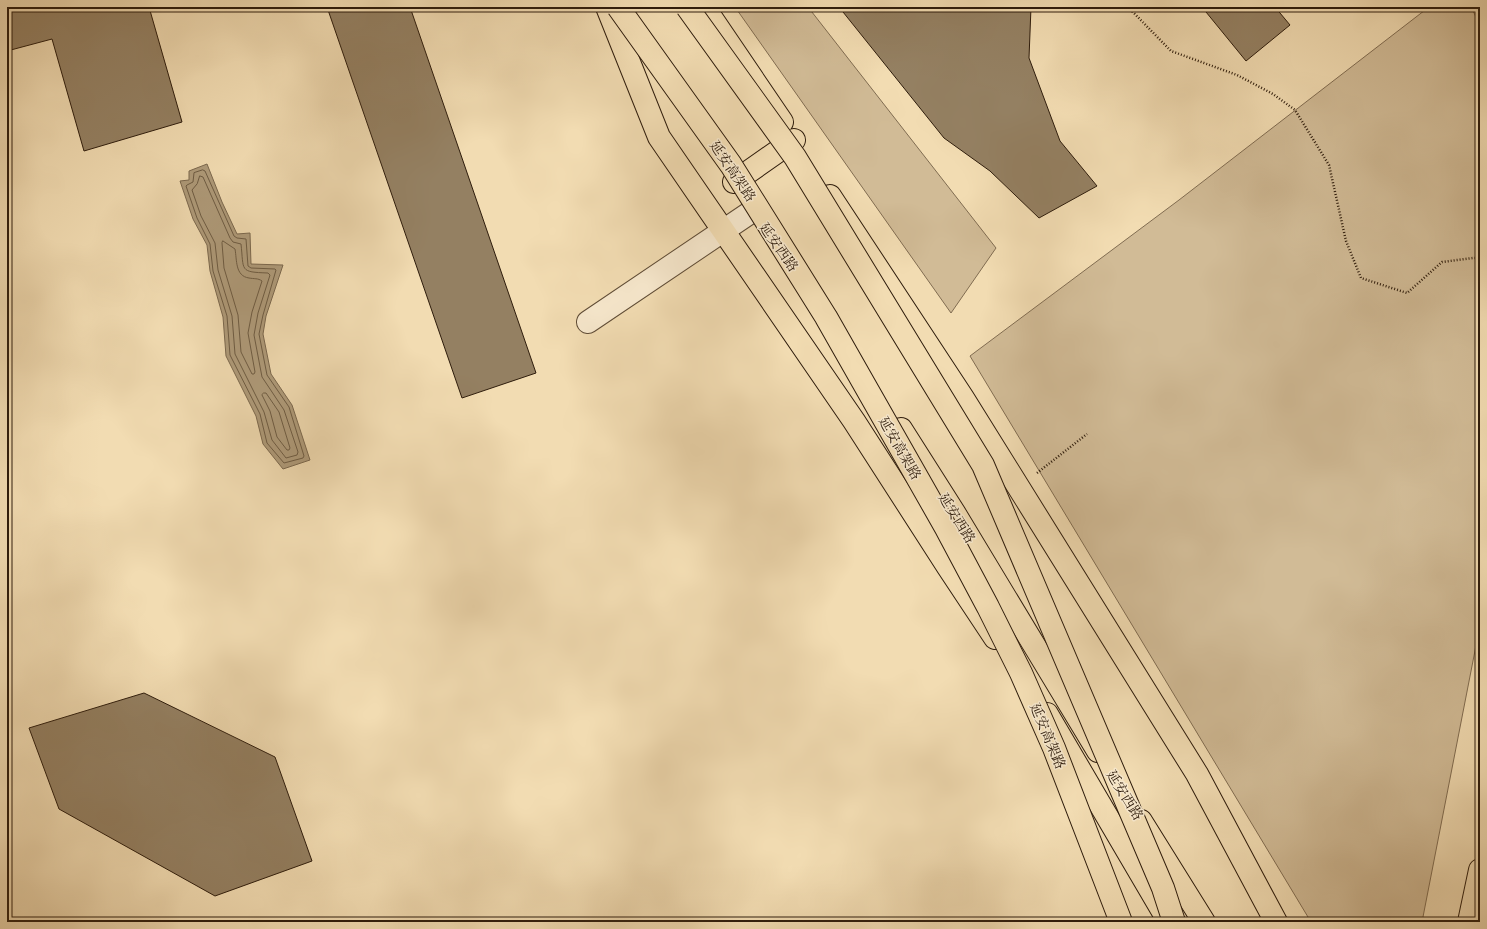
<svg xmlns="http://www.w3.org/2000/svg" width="1487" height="929" viewBox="0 0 1487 929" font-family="'IM FELL English','Noto Serif SC',serif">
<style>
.green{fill:#d1bb96;stroke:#806c51}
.water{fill:#af9b7a;stroke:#7b684e}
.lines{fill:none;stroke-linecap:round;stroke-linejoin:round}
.shore{stroke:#6e5c43;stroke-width:1}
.building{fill:#948062;stroke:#2e1c0c}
.minor-casing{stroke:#5f4c36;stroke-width:24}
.major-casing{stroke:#2e1c0c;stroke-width:24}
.path{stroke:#2e1c0c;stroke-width:2.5;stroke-dasharray:1 2;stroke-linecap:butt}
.minor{stroke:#f7e8cd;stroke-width:22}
.major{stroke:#f2dcb2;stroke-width:22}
.highway-bridge-casing{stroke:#2e1c0c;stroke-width:24;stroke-linecap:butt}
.highway-bridge{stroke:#f2dcb2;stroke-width:22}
.labels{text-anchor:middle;stroke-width:3;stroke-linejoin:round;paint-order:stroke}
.street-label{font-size:14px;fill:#2e1c0c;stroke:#f7e8cd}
</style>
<rect width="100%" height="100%" fill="#f2dcb2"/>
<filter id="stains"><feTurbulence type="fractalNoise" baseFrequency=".005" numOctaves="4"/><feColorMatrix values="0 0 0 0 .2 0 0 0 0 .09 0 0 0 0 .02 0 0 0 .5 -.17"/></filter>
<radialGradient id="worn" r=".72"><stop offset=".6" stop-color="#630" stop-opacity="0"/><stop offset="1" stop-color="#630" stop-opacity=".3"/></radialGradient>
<g class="green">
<polygon points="735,7 808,7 996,248 951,313"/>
<polygon points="1429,7 1471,7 1480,25 1480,625 1422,922 1311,922 970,356 1179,200"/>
</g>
<polygon class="water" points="207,164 222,202 237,234 250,233 251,264 283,265 266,316 263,334 271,374 292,405 310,460 283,469 263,444 256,416 226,356 223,317 210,271 207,245 193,219 180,181 189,180 189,171"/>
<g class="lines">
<g class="shore">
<polygon points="203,170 205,171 234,236 237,238 246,239 248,266 251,268 275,269 276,270 263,315 259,334 267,375 289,407 304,456 303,458 284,463 267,443 260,414 230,355 227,316 213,271 210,244 197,218 186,186 187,185 193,182 194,173"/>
<path d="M200 176 203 177 230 238 233 242 241 244C244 271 239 272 268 273L270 275 258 313 254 335 262 377 284 410 298 452 297 455 286 458 272 440 264 412 235 354 232 316 218 270 215 243 201 216 192 190 197 184Z"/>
<path d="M223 241 235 249C237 260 235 276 249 278 254 279 258 278 262 281L252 312 248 333 255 372 254 374H252L241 352 238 315 224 268 222 243Z"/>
<polygon points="264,393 266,393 279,412 290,448 289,450 287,450 277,437 270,411 262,395"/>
</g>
</g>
<g class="building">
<polygon points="7,7 149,7 182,122 84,151 52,39 7,51"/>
<polygon points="327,7 410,7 536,373 462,398"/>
<polygon points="839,7 1031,7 1029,58 1060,141 1097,186 1039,218 990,171 944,138"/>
<polygon points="1212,7 1275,7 1290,25 1246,61 1206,12"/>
<polygon points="144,693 275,757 312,861 215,896 59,809 29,728"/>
</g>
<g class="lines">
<g class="minor-casing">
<polyline id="minor" points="588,322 754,210"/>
</g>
<g class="major-casing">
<g id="major">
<polyline points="607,7 659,137 854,421 948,567 995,638"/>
<polyline points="704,7 782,122"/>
<polyline points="734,182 794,140"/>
<polyline points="830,196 963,398 1197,774 1276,922"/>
<polyline points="901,429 955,514 1098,751"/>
<polyline points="1047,714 1169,922"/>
<polyline points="1141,821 1204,922"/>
<polyline points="1469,922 1480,870"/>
</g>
</g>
<g class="path">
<polyline points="1128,7 1171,51 1237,75 1273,94 1295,110 1329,165 1346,241 1361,278 1407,293 1442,262 1473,258 1480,258"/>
<polyline points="1037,473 1087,434"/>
</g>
<use href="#minor" class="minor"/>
<use href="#major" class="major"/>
<g class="highway-bridge-casing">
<g id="highway-bridge">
<polyline points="618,7 731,165 826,317 946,528 988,607 1021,673 1054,748 1121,922"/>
<polyline points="687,7 795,157 983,465 1163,888 1174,922"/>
</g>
</g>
<use href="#highway-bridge" class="highway-bridge"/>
</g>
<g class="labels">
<g class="street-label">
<text transform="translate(733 171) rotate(56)" y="5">延安高架路</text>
<text transform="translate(779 247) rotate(55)" y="5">延安西路</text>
<text transform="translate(900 448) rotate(60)" y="5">延安高架路</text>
<text transform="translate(957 518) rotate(58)" y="5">延安西路</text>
<text transform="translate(1048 736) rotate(67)" y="5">延安高架路</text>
<text transform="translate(1125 795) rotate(58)" y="5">延安西路</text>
</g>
</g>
<rect width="1487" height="929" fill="none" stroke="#f2dcb2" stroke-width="24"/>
<rect x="8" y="8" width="1471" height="913" fill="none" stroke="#2e1c0c" stroke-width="2"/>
<rect x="12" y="12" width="1463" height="905" fill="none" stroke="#2e1c0c"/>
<rect width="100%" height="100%" filter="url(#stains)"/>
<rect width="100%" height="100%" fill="url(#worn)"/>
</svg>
